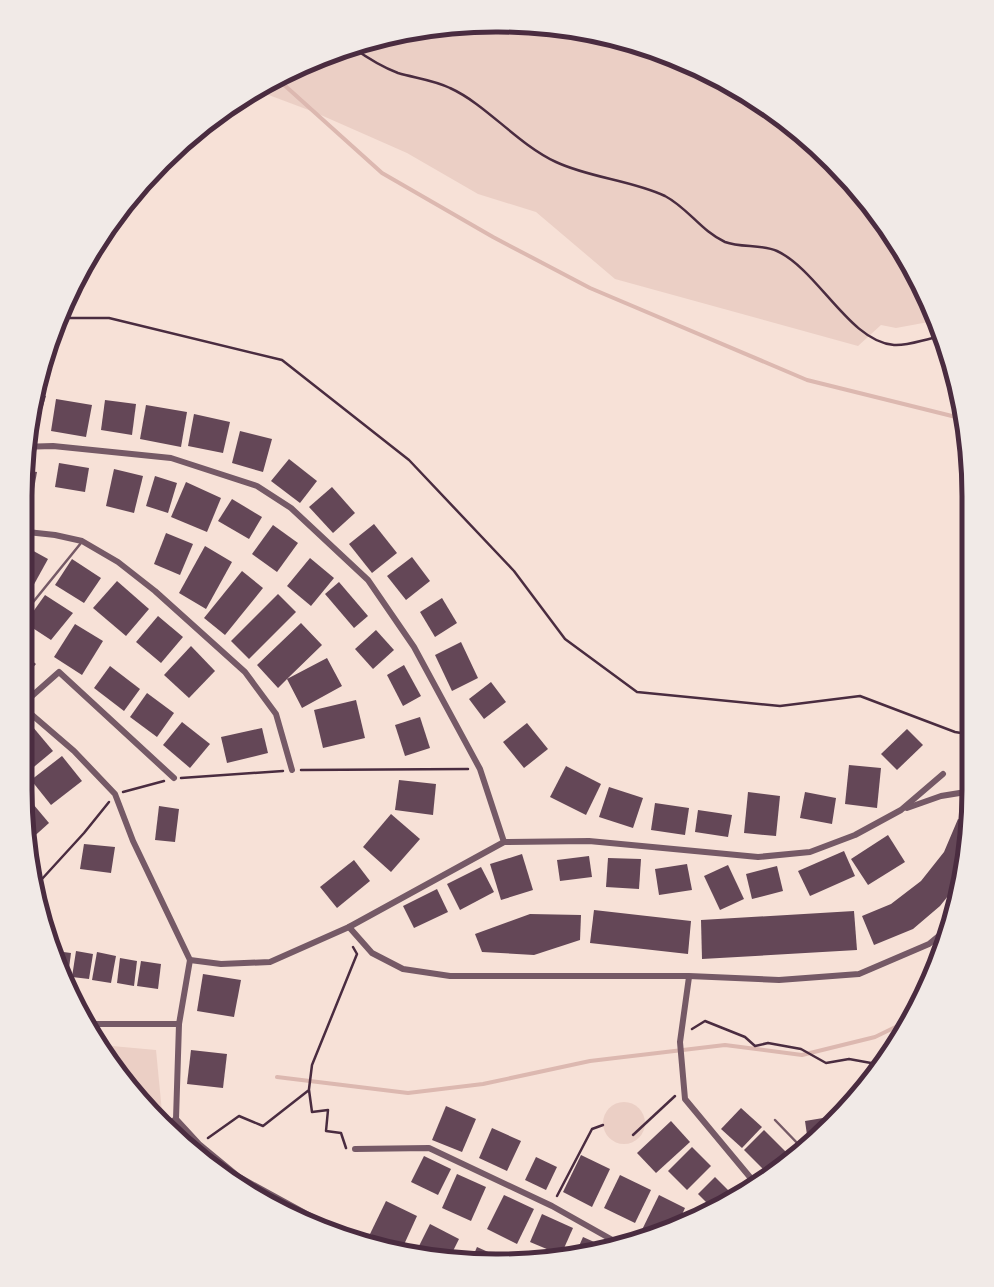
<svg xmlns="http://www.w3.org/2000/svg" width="994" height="1287" viewBox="0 0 994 1287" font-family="Poppins,sans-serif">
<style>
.green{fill:#ebcfc5}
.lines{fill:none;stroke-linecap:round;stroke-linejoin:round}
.stream{stroke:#dcb8b0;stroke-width:4}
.building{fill:#644757}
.path{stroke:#4a2c40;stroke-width:2.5}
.service{stroke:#755966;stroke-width:2.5}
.minor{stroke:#755966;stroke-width:6}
.rim{fill:none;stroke:#4a2c40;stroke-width:5}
</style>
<rect width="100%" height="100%" fill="#f7e1d7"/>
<g class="green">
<polygon points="434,19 621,31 790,114 914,256 934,321 896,328 881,325 858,346 615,279 536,212 478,194 407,153 314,112 247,87 256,80"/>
<polygon points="90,1044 156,1050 162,1112 145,1116"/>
<circle cx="624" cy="1123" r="21"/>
</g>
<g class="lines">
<g class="stream">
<polyline points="272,74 382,173 493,237 590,288 807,380 964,419"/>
<polyline points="277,1077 408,1093 483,1084 590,1061 725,1045 802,1055 875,1037 914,1018"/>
</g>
</g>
<g class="building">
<polygon points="31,392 46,396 37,426 25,422"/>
<polygon points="56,399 92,405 86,437 51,431"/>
<polygon points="105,400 136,404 132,435 101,430"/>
<polygon points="146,405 187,412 181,447 140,439"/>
<polygon points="194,414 230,422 223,453 188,446"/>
<polygon points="240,431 272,439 263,472 232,463"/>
<polygon points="289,459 317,481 300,503 271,481"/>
<polygon points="59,463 89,468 85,492 55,487"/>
<polygon points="16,469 37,472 29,517 18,515"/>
<polygon points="114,469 143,476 134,513 106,506"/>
<polygon points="155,476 177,483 168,513 146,506"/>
<polygon points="186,482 221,498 207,532 171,517"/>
<polygon points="332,487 355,513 333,533 309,507"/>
<polygon points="232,499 262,517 249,539 218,521"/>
<polygon points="374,524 397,553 372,573 349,544"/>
<polygon points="273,525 298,543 277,572 252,554"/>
<polygon points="166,533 193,544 180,575 154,564"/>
<polygon points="19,543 48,559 32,588 20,581"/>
<polygon points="205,546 232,562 206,609 179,593"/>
<polygon points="412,557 430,581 406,600 387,576"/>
<polygon points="310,558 334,578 311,606 287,586"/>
<polygon points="72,559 101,578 84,603 55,585"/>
<polygon points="242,571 263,588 225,635 204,618"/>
<polygon points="117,581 149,609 126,636 93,608"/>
<polygon points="339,582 368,616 354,628 325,594"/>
<polygon points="278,594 296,612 249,659 231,641"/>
<polygon points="45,595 73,613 51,640 25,623"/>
<polygon points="442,598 457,623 435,637 420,612"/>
<polygon points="158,616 183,637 161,663 136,642"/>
<polygon points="301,623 322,645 287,679 327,658 342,686 302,708 287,679 278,688 257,665"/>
<polygon points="75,624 103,641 82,675 54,657"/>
<polygon points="376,630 394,650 373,669 355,649"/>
<polygon points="461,642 478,678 452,691 435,655"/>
<polygon points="191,646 215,671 189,698 164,675"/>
<polygon points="22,653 36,664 23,679"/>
<polygon points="404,665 421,696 403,706 387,675"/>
<polygon points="110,666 140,689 124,711 94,688"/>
<polygon points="491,682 506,702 484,719 469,699"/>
<polygon points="147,693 174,713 157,737 130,717"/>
<polygon points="356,700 365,738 323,748 314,710"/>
<polygon points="420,717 430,748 405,756 395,725"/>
<polygon points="27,720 53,751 29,771 26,768 25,722"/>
<polygon points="182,722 210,744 190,768 163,745"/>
<polygon points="527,723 548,749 524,768 503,742"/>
<polygon points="262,728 268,753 227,763 221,737"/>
<polygon points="907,729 923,745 897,770 881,754"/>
<polygon points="62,756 82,781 51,805 31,780"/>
<polygon points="849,765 881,768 877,808 845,804"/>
<polygon points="566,766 601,784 586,815 550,797"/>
<polygon points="399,780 436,784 433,815 395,810"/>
<polygon points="609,787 643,798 633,828 599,817"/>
<polygon points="748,792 780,796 776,836 744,833"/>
<polygon points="805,792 836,798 832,824 800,818"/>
<polygon points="28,798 49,823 29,841 28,824"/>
<polygon points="655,803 689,808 685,835 651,830"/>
<polygon points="159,806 179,809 175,842 155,840"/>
<polygon points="698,810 732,815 728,837 695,832"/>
<polygon points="391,814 420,839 391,872 363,847"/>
<polygon points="958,819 971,824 970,866 968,871 940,906 913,929 874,945 862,916 891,904 921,881 944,852"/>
<polygon points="888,835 905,862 868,885 851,859"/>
<polygon points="84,844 115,847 111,873 80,869"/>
<polygon points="844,851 855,876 810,896 798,871"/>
<polygon points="522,854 533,890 501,900 490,864"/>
<polygon points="589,856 592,877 560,881 557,860"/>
<polygon points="608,858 641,859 639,889 606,887"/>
<polygon points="354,860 370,881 337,908 320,887"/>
<polygon points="687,864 692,890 659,895 655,869"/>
<polygon points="728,865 744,899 720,910 704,876"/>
<polygon points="777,866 783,891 752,899 746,874"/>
<polygon points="481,867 494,892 460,910 447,884"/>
<polygon points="437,889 448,912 414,928 403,906"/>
<polygon points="594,910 691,921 688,954 590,943"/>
<polygon points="854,911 857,950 702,959 701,920"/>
<polygon points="530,914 581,915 580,940 534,955 482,952 475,934"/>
<polygon points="56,951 71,953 68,976 56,975 54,969"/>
<polygon points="76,951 93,954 89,979 72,977"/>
<polygon points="97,952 116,956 111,983 92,980"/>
<polygon points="120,958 137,961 134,986 117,983"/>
<polygon points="141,961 161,964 158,989 137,986"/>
<polygon points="203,974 241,980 234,1017 197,1011"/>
<polygon points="191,1050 227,1054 223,1088 187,1084"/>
<polygon points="446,1106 476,1119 462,1152 432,1140"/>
<polygon points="741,1108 762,1127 742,1148 721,1129"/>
<polygon points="835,1116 815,1135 808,1142 805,1121"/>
<polygon points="671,1121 690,1142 656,1173 637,1153"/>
<polygon points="492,1128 521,1141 507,1171 479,1158"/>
<polygon points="764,1130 787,1153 767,1173 744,1150"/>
<polygon points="180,1132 197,1153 191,1158 169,1141"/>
<polygon points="692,1147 711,1166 687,1190 668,1171"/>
<polygon points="581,1155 610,1169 592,1207 563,1192"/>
<polygon points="424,1156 451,1169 438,1195 411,1182"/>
<polygon points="536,1157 557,1167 546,1190 525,1180"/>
<polygon points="203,1161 228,1175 223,1182 201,1165"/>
<polygon points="457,1174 486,1187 471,1221 442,1208"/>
<polygon points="620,1175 651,1190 635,1223 604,1208"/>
<polygon points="715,1177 735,1197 718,1214 698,1194"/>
<polygon points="240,1189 273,1213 272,1214 257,1208 237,1193"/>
<polygon points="504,1195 534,1209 517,1244 487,1229"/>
<polygon points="659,1195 685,1208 673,1234 650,1244 638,1238"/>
<polygon points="386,1201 417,1216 402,1249 370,1234"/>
<polygon points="542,1214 573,1228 561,1255 530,1242"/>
<polygon points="430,1224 459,1239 446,1265 428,1263 414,1256"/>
<polygon points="583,1237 610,1249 606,1258 572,1262"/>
<polygon points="477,1247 506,1260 500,1272 468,1268"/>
</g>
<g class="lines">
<g class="path">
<path d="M352 47C366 57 382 67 398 73 415 78 434 80 450 88 487 105 516 143 556 162 590 178 631 180 665 196 688 208 701 231 725 242 741 248 762 244 777 251 818 270 850 342 894 345 909 346 924 339 939 337"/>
<polyline points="54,318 109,318 282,360 409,460 514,571 565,639 637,692 780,706 860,696 955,732 973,735"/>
<polyline points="301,770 468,769"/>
<polyline points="181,778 283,771"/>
<polyline points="123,792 164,781"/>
<polyline points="31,891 84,833 109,802"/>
<polyline points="31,903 32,917"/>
<polyline points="692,1029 705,1021 745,1037 755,1046 768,1043 801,1049 826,1063 849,1059 882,1065 892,1064"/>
<polyline points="309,1089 312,1065 357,954 353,947"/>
<polyline points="633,1135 675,1096"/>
<polyline points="208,1138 239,1116 263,1126 309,1090 312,1112 328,1110 326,1131 341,1133 346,1148"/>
<polyline points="557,1196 592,1129 603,1125"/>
</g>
<g class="service">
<polyline points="21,617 81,543"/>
<polyline points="775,1120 802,1148"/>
</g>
<g class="minor">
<polyline points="20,447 53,446 171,458 257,486 291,508 368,580 414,647 480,769 504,842"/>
<polyline points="18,531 55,535 82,541 118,562 155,591 245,672 276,714 292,770"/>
<polyline points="24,703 59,672 174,778"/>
<polyline points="24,708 74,751 115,794 133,841 190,960"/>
<polyline points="907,808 941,796 972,791"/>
<polyline points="349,927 372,953 403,969 450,976 689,976 779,980 859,974 929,944 952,925"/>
<polyline points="190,960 221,964 270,962 349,927 504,842 589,841 758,857 810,852 855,835 901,810 943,774"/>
<polyline points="190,960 179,1024 176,1119 199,1144 239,1177 385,1257"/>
<polyline points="689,977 680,1042 685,1099 759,1188"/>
<polyline points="77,1024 179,1024"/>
<polyline points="157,1132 176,1119"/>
<polyline points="355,1149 429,1148 552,1206 616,1242 627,1254"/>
</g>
</g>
<path d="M0 0H994V1287H0ZM496 32H498A464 464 0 0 1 962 496V790A464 464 0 0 1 498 1254H496A464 464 0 0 1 32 790V496A464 464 0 0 1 496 32Z" fill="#f1eae7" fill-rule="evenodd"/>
<path class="rim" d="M496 32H498A464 464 0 0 1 962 496V790A464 464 0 0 1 498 1254H496A464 464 0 0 1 32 790V496A464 464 0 0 1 496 32Z"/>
</svg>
